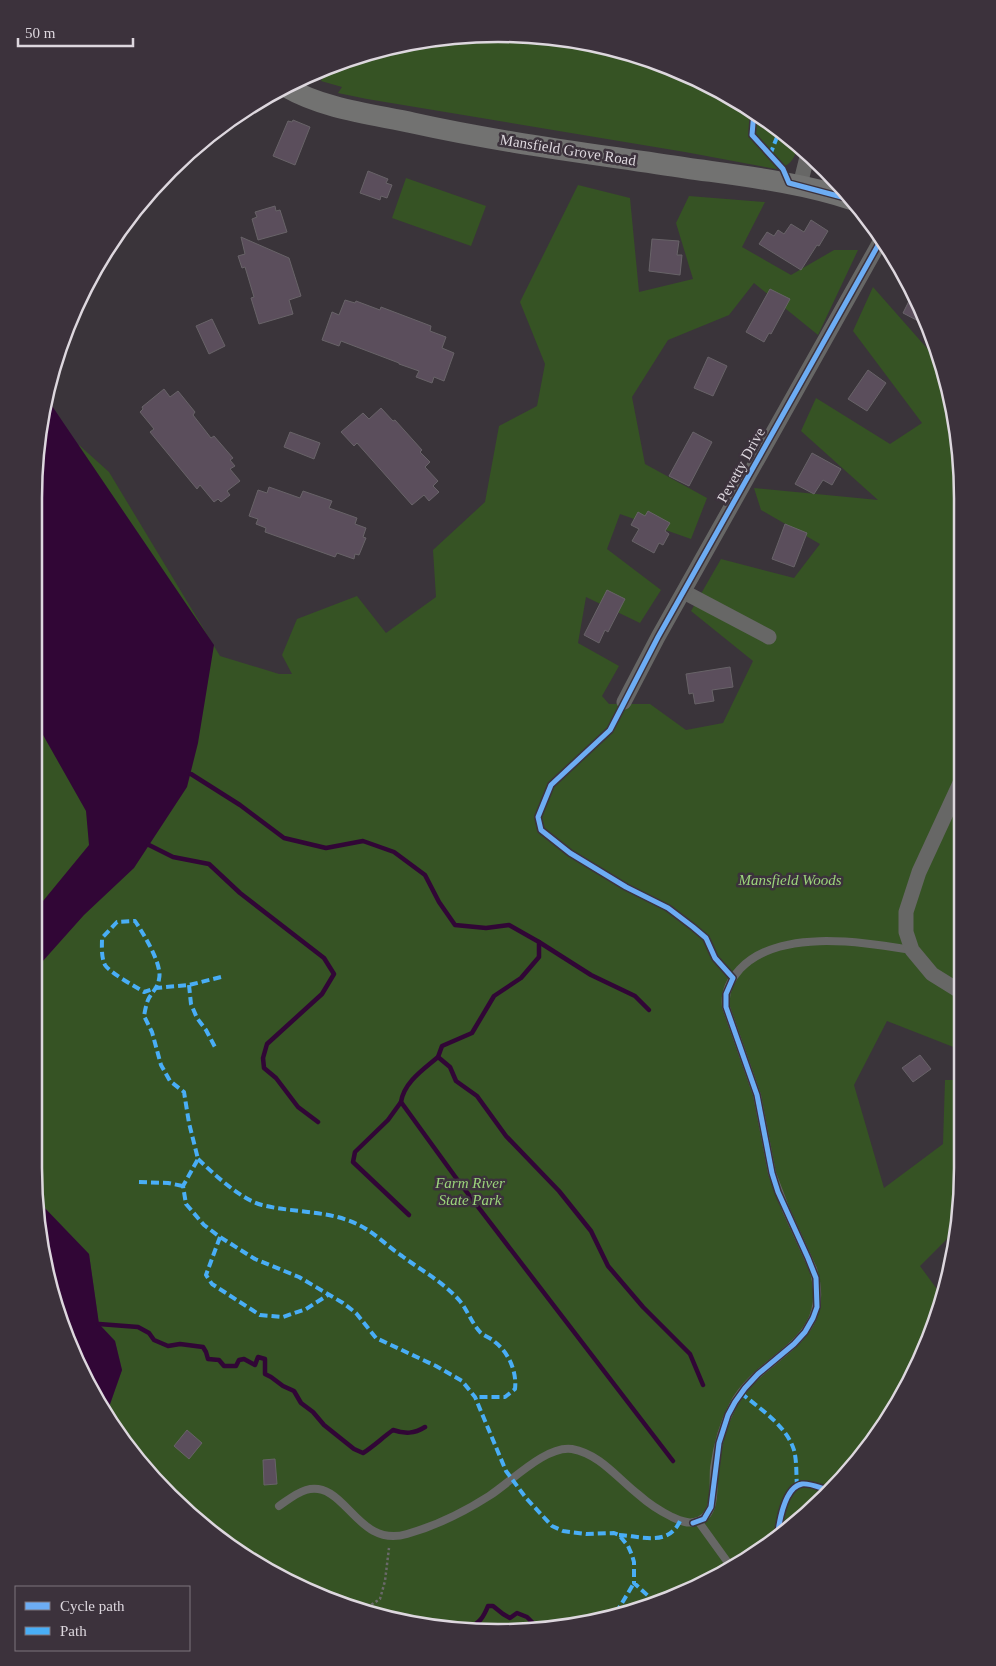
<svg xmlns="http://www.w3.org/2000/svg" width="996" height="1666" viewBox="0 0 996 1666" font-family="Georgia,serif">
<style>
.green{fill:#365324}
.water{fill:#310636}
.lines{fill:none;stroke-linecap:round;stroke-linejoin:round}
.stream{stroke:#310636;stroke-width:4.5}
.building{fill:#5b4e5c;stroke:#686368}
.path{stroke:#6a696a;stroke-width:2.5;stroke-dasharray:2.5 2.5;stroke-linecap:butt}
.lane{stroke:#676766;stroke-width:8}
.street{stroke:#676766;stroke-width:15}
.secondary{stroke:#727271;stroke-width:21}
.quiet{stroke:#49aef6;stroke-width:4;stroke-dasharray:8 4;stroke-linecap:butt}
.cycleway-casing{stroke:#3c323c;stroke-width:8}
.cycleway{stroke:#6dadf4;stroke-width:5}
.labels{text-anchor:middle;stroke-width:5;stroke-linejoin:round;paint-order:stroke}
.street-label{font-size:15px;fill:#ddd7de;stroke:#3c323c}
.park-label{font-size:15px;font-style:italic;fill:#9bd47b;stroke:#3c323c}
.rim{fill:none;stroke:#ddd7de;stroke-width:2.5}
</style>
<rect width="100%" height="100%" fill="#3a343a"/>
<g class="green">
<path d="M498 34 589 43 676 69 756 112 797 148C794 161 789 166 776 169L685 152 367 99 338 93 342 87 321 81 331 66 408 43Z"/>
<polygon points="406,178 486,206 471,246 392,218"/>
<polygon points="578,185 630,198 639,292 693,279 676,223 689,196 765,202 742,247 791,275 834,250 858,250 818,335 754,283 729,315 668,340 632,397 645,464 707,498 691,539 620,514 607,549 661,590 640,623 586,597 578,643 619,666 602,696 609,704 650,704 686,730 723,723 753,661 691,611 721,559 794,578 820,544 761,510 754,488 878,500 801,431 816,398 890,444 922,423 853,331 873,287 940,363 946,378 961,467 961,1050 887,1021 854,1085 884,1188 943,1144 945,1080 961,1080 961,1199 955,1231 920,1266 942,1296 938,1317 884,1426 780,1536 647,1608 498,1632 349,1608 216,1536 133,1454 109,1407 122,1370 115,1341 99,1324 89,1254 39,1202 34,1168 35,469 79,445 109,472 220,656 279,674 292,674 282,655 297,619 357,596 386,633 436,597 433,550 485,502 499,426 537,406 545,364 520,302"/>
</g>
<g class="water">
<polygon points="48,400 214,645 198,743 187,787 134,868 84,915 34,971 34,912 89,845 86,811 34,719 35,467"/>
<polygon points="39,1202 89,1254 99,1324 115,1341 122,1370 109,1407 133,1454 130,1450 58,1317"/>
</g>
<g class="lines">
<g class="stream">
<polyline points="191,774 240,805 284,838 326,848 363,841 394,852 425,875 439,902 455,925 486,928 509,925 539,942 539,957 521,978 494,996 472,1033 442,1046 438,1057 450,1067 456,1081 477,1096 506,1136 559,1191 591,1231 608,1266 643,1307 690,1354 703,1385"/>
<polyline points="149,845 173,857 209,864 240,893 324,958 334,974 322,994 267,1044 263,1058 264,1068 276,1078 298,1107 318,1122"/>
<polyline points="539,942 591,975 635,996 649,1010"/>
<path d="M438 1057C424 1069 404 1082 401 1102L459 1182 673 1461"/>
<polyline points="401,1102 388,1120 355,1152 353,1162 409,1215"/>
<path d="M99 1324 138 1327 149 1333 154 1340 168 1346 180 1344 203 1347 206 1352 208 1359 219 1360 224 1366H236L239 1360 244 1359 255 1365 258 1357 265 1359V1374L271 1377 283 1386 294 1391 301 1403 313 1412 324 1425 354 1449 363 1453C374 1446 382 1438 393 1430 405 1434 414 1434 425 1427"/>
<path d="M468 1627C479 1625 484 1616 488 1606H493L503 1614 510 1618 517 1613 527 1617 536 1626"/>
</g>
</g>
<g class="building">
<polygon points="293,120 310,127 295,165 273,156 288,121 292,122"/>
<polygon points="368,171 388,179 386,183 392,185 387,198 381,196 380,200 360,193"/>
<polygon points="275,206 276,211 280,210 287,232 258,240 252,219 257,217 255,212"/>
<polygon points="811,220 828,231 819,246 817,245 801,270 759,244 767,232 774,236 778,230 784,234 791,224 804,232"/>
<polygon points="241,237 289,258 301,296 289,300 293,314 259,324 251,298 254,297 245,267 242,268 238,256 245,254"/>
<polygon points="652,239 679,241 677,255 682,255 680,275 649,271"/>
<polygon points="770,289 790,299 771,334 769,333 764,342 746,332"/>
<polygon points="912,295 917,307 924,324 903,313"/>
<polygon points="345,300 355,303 356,301 380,310 381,307 431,326 430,331 446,337 442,348 454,353 444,381 434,377 432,383 416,377 419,371 399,364 399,363 341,341 339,346 322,340 332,312 339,315"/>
<polygon points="212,319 225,346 209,354 196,326"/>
<polygon points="708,357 727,366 713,396 694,388"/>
<polygon points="868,370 886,383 867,411 848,399"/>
<polygon points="164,389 170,397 178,391 195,412 193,415 211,438 214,436 233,458 230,460 235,466 230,469 240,481 227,491 230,495 221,502 218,499 214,502 200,485 197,489 150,432 154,429 140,412 143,409 142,407"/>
<polygon points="381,408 393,421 395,420 422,450 420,452 430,462 425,467 438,481 433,486 439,492 429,501 424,495 412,505 357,443 354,446 341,432 363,413 369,419"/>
<polygon points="290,432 320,443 314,459 284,447"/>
<polygon points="693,432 712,442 689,486 669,476"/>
<polygon points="812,453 841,469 832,485 823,480 814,494 795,484"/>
<polygon points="269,487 300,498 303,491 332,501 329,508 357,518 355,524 366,528 363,537 366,538 359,555 355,554 354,559 337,553 335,557 265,532 266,528 256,524 258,519 249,516 258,490 267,493"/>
<polygon points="648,511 670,523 665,531 669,534 663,545 659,543 654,553 632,541 639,529 631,525 638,512 645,516"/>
<polygon points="785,524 807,533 794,567 772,559"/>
<polygon points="607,590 625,599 608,632 605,630 599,643 584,635"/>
<polygon points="730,667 733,687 712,690 714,701 695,704 693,693 689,694 686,674"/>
<polygon points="920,1055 931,1069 913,1082 902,1068"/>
<polygon points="187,1430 202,1443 189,1459 174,1446"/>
<polygon points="275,1459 277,1484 264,1485 263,1460"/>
</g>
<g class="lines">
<polyline class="path" points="363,1610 380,1599 385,1581 389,1548"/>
<g class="lane">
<path d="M279 1506C288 1500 296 1493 306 1490 346 1479 356 1549 407 1534 435 1526 464 1512 489 1496 511 1482 546 1445 572 1449 600 1454 618 1479 639 1495 649 1504 660 1511 672 1517 679 1520 686 1524 694 1522 702 1521 708 1515 711 1507 715 1495 713 1481 714 1468 717 1446 723 1424 733 1405 760 1353 836 1344 813 1269L786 1210 772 1173 757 1095 726 1007C724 992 730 980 740 969 779 928 861 942 912 950"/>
<polyline points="698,1521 729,1564"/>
</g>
<g class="street">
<polyline points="800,185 807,157"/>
<polyline points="684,592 769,637"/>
<polyline points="624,702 658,637 881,240"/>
<polyline points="961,781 919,872 906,912 906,932 912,950 932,974 961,992"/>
</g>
<path class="secondary" d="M286 87C324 109 371 114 413 123 503 143 595 154 686 168 742 176 799 182 853 200"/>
<g class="quiet">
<polyline points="770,155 779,132"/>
<path d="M221 977 189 985 156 988 144 992C136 987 110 973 105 965 101 957 102 946 102 938L117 922 135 921C143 933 163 965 159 979 158 988 151 993 148 1000 146 1005 145 1011 144 1016L152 1032 161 1065 170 1081 184 1092 189 1123 198 1159 183 1186 186 1204 204 1225 220 1237 255 1259 299 1277 343 1303 356 1313 376 1338 436 1366 462 1381 475 1397 506 1471 526 1498 552 1526 563 1531 586 1534 614 1533 619 1535 628 1546 632 1555 634 1562V1583L656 1603"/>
<polyline points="189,985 191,1004 197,1018 206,1030 216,1049"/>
<path d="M198 1159C214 1174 240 1199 262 1205 293 1213 330 1210 359 1225 375 1233 387 1246 402 1256 422 1271 442 1281 459 1300 467 1309 471 1322 480 1332 484 1336 491 1338 495 1342 509 1353 517 1372 515 1389L505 1397H475"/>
<polyline points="139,1182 168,1183 183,1186"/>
<polyline points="220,1237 206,1275 212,1284 260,1315 283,1317 306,1309 328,1295"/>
<path d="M741 1393C760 1409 786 1425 794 1450 797 1462 796 1474 797 1486"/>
<path d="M619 1535C642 1536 668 1547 680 1521"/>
<polyline points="616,1613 634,1583"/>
</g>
<g class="cycleway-casing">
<g id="cycleway">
<polyline points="754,111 752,135 783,169 789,183 853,200"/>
<polyline points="693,1523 704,1519 711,1507 719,1443 728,1415 735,1402 745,1388 758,1374 794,1344 805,1332 813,1318 817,1307 816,1278 808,1258 778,1192 772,1173 757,1095 726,1007 726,994 733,978 715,958 706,938 693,927 668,908 626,887 570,853 541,830 538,817 551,785 610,730 658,637 881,240"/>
<path d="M777 1538C779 1523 784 1487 802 1484 809 1483 818 1487 825 1489"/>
</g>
</g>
<use href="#cycleway" class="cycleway"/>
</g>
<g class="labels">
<g class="street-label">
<text transform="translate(568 150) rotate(9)" y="5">Mansfield Grove Road</text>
<text transform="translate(741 465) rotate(-61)" y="5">Pevetty Drive</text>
</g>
<g class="park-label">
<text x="790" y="885">Mansfield Woods</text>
<text x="470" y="1188">Farm River<tspan x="470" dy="17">State Park</tspan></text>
</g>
</g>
<path d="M0 0H996V1666H0ZM498 42H498A456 456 0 0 1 954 498V1168A456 456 0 0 1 498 1624H498A456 456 0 0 1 42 1168V498A456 456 0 0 1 498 42Z" fill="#3c323c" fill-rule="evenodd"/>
<path class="rim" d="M498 42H498A456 456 0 0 1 954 498V1168A456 456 0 0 1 498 1624H498A456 456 0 0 1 42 1168V498A456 456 0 0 1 498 42Z"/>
<rect x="15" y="1586" width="175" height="65" fill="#3c323c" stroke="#7c747d"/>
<rect x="25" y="1602" width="25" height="8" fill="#6dadf4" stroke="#7c747d"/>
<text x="60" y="1611" font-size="15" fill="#ddd7de">Cycle path</text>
<rect x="25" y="1627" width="25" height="8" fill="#49aef6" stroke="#7c747d"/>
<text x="60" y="1636" font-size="15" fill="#ddd7de">Path</text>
<path d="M18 38v8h115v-8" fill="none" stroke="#ddd7de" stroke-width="2.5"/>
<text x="25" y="38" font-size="15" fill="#ddd7de" stroke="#3c323c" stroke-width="4" paint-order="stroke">50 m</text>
</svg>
